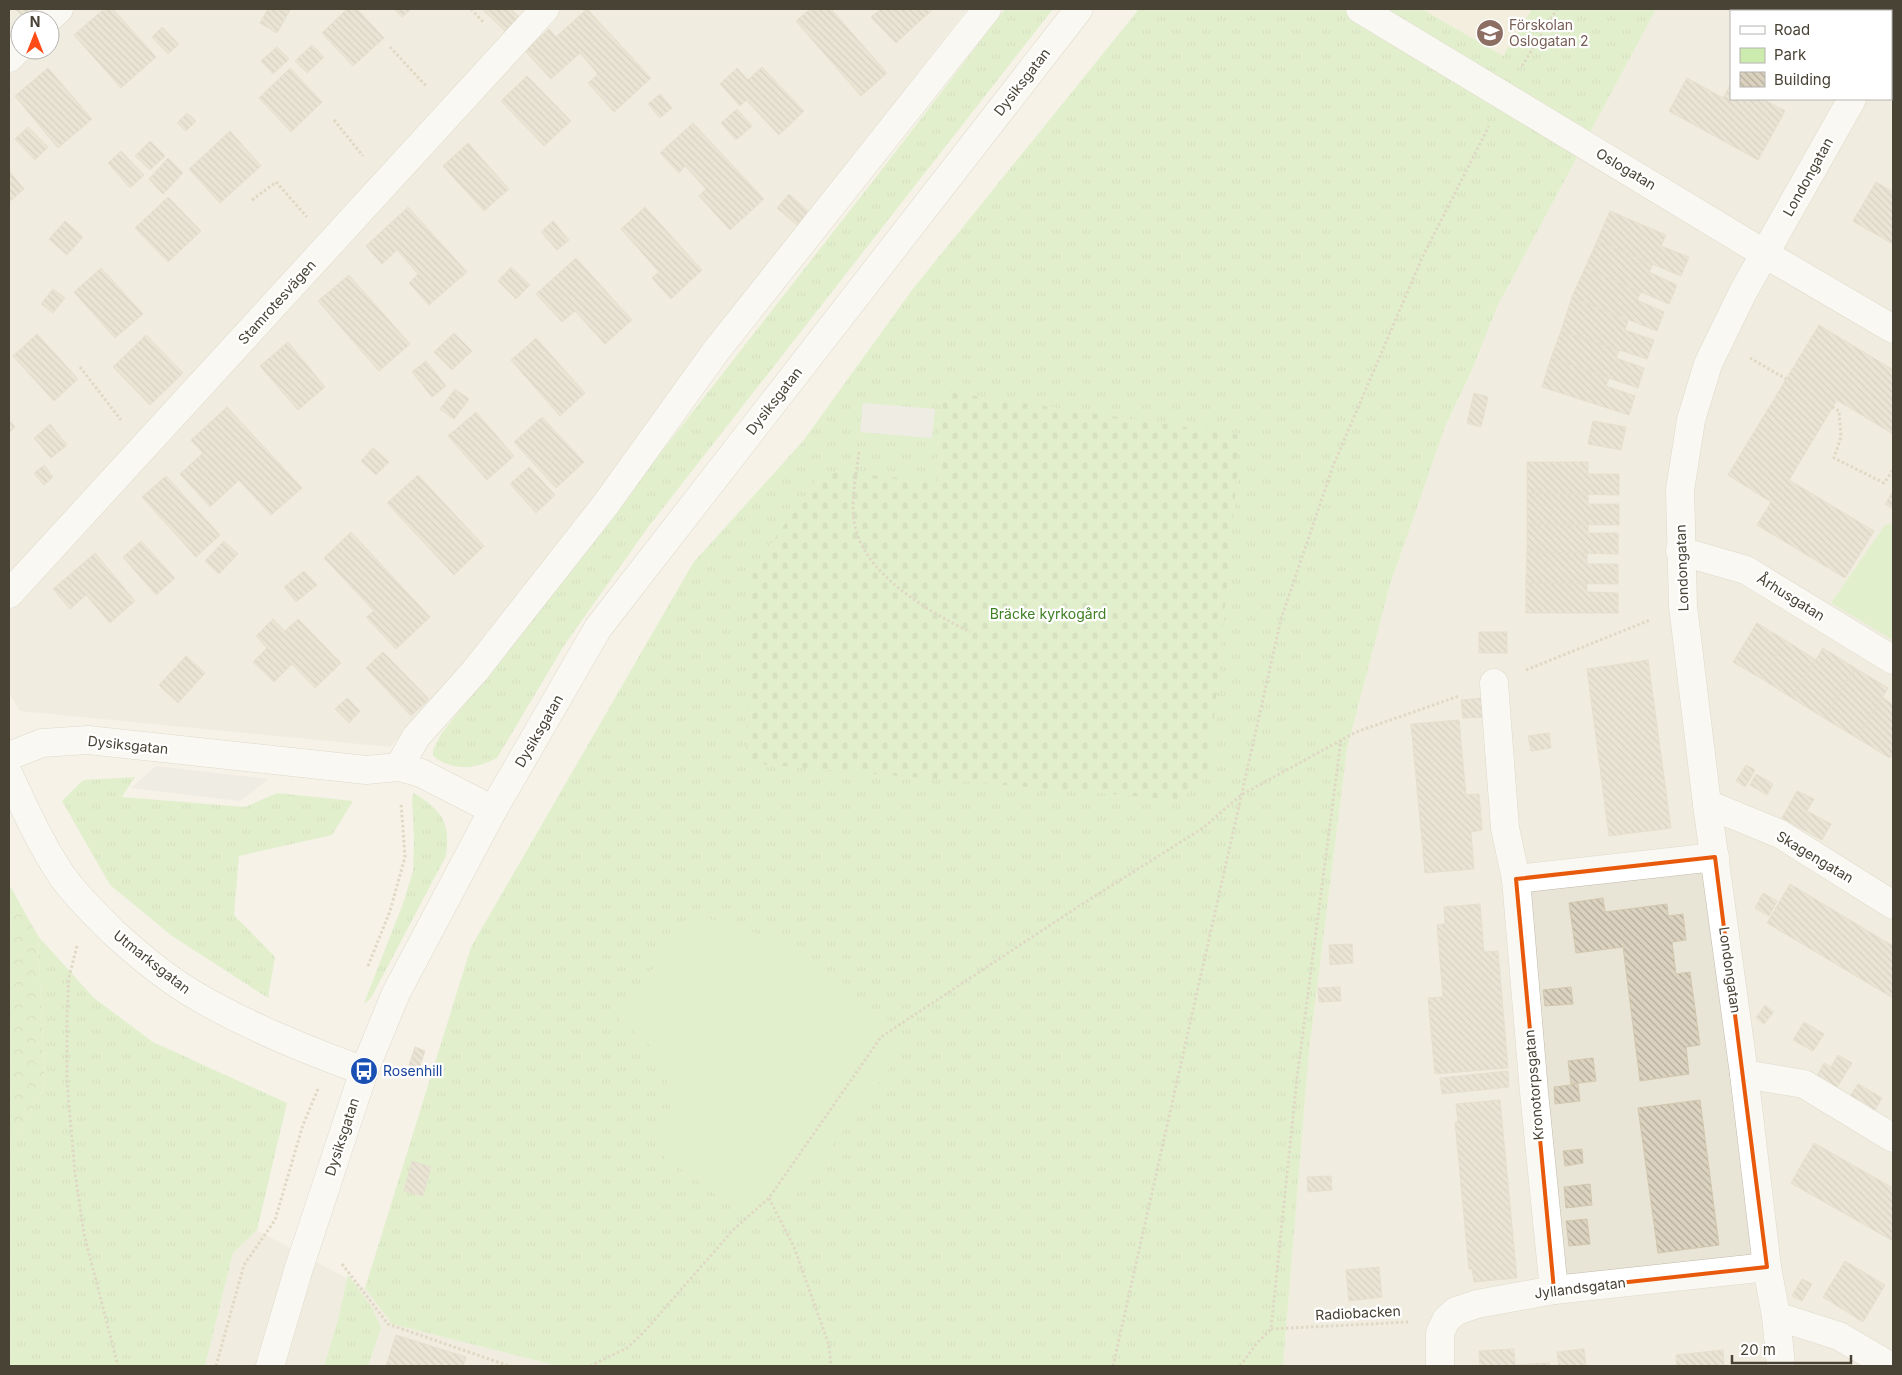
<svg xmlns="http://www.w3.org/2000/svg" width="1902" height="1375" viewBox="0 0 1902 1375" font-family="Inter,sans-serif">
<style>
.residential{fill:#e9e5d6;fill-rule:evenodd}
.education{fill:#efe9d1}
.grass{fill:url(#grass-tufts)}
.forest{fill:url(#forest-crowns)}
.cemetery{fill:url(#cemetery-stones)}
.park{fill:#cbecae}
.parking{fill:#e6e4e0}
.building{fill:url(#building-back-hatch);stroke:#d3c8af}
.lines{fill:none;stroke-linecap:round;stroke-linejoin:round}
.street-casing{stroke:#c1bbaa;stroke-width:29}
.path{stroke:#c4b99a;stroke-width:3;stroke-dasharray:2.5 2.5;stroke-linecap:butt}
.street{stroke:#fff;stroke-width:28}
.marked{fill:none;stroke:#e8590c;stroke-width:4;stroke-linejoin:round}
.labels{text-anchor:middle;stroke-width:4.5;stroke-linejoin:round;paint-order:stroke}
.education-label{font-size:14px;fill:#785e54;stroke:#fff;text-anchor:start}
.street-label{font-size:14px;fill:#494336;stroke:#fff}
.park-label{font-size:14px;fill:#3f8024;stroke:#fff}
.transit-label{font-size:14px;fill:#164399;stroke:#fff;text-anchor:start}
</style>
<defs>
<pattern id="grass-tufts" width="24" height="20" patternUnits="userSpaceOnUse" patternTransform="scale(1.25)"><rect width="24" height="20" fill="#cbecae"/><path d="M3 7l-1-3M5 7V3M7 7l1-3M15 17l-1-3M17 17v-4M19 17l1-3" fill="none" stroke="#b0cc96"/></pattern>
<pattern id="forest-crowns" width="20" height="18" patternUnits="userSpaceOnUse" patternTransform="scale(1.25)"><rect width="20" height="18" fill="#cbecae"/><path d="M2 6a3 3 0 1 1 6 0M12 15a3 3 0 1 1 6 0" fill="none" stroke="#b0cc96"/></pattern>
<pattern id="cemetery-stones" width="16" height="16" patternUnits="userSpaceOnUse" patternTransform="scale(1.25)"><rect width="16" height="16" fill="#cbecae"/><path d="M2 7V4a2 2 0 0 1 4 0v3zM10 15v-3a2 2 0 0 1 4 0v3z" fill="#b0cc96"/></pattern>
<pattern id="building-back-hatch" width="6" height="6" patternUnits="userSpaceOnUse" patternTransform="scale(1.25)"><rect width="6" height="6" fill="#dbd2bf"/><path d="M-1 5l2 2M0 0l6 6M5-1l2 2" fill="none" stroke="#b4ac9c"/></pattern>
</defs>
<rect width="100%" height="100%" fill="#f5f2e8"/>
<g class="residential">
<path d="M9 9H967L700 354 470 668 390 747 20 711 9 693ZM20 20H50V50H20Z"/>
<path d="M1656 9H1893V1366H1283L1309 1052 1347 749 1390 585 1445 427 1472 370 1497 307ZM1731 11H1891V99H1731Z"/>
<polygon points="257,1230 365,1288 392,1324 558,1366 205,1366 233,1253"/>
</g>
<polygon class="education" points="1422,9 1532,9 1503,57"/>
<g class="grass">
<path d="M1005 9H1053L649 526 565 644 497 758C476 769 453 772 433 756V750L441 734 873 181Z"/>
<polygon points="1139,9 1422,9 1503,56 1532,9 1656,9 1497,307 1472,370 1445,427 1390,585 1347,749 1309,1052 1283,1366 558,1366 392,1324 365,1288 471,947 693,563 803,441 912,290"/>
<polygon points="135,777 122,797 245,807 277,793 353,801 332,835 239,856 234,915 275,957 268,998 172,936 110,885 62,801 83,780"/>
<path d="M414 793C442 810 451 823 446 856L372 996 367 1002 364 1003 404 901 413 871 414 840 412 798Z"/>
<polygon points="38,936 94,998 153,1042 287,1103 257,1230 233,1253 205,1366 9,1366 9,1147 45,1086"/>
<polygon points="348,1275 373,1309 381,1328 368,1366 324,1366 338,1320"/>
</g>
<polygon class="forest" points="9,884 38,936 45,1086 9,1147"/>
<polygon class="cemetery" points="941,391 1241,435 1209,774 1180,800 746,763 750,574 822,471 937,481"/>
<g class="park">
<polygon points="1893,523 1893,640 1831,603 1885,525"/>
<polygon points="691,913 762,935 824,971 891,1022 907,1045 800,1189 759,1226 655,1150 671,1104 662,1056 618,1018"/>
</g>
<g class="parking">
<polygon points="863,403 935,409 932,438 860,432"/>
<polygon points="156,766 269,779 240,801 131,788"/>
</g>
<g class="building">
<polygon points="15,9 47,9 36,20 27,20"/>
<polygon points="104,9 113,9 156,57 121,88 74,35"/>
<polygon points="268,9 290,10 277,33 260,23"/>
<polygon points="347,9 357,9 384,38 353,66 322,33"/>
<polygon points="394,9 411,9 402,17"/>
<polygon points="482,9 511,9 519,17 505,31"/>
<polygon points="587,9 651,78 614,112 588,83 598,74 580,53 551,79 525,51 549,29 556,37"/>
<polygon points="810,9 831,9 887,73 861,96 796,21"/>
<polygon points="881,9 933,9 896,43 871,17"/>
<polygon points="1762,9 1789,9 1793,11 1760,11"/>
<polygon points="1841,9 1873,9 1871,11 1840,11"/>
<polygon points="162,27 179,44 168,54 152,37"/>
<polygon points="312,45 324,57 307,73 295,61"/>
<polygon points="277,47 289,59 273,74 261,61"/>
<polygon points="762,67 804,111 779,135 746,100 740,106 720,84 737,68 748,80"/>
<polygon points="48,68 92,119 58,148 15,96"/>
<polygon points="290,68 322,102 291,132 259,98"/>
<polygon points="527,76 571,121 544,146 501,101"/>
<polygon points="1687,78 1723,98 1731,84 1731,99 1763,99 1785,111 1758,160 1669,111"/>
<polygon points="660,94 672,108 660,118 648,104"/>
<polygon points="737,109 752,126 736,140 721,123"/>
<polygon points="187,113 196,121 186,131 177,123"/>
<polygon points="693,123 764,199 730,230 699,196 706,189 685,166 679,173 660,153"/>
<polygon points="28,127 48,147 35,160 15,139"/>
<polygon points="230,131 261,166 220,203 189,169"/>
<polygon points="150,141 165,156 150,170 135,156"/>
<polygon points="468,143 509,189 484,211 443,166"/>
<polygon points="121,151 144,175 130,188 108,163"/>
<polygon points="168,158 183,173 163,194 149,179"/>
<polygon points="9,171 24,189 9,202"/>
<polygon points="1876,182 1893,192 1893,244 1853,221"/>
<polygon points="789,194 809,212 797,225 777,208"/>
<polygon points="168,197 201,231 168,262 135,228"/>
<polygon points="408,207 467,272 429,305 409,283 418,274 397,250 382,264 366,246"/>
<polygon points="645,207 702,270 671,299 652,278 659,272 621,229"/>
<polygon points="1610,211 1666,235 1661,246 1689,257 1681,276 1597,241"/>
<polygon points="65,221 83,237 67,255 49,239"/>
<polygon points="553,221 569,240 557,250 541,232"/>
<polygon points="1597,241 1653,264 1649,272 1677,285 1669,304 1585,268"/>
<polygon points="576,258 632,320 605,344 575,311 562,322 536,294"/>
<polygon points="511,267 530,285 516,299 498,281"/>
<polygon points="101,268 143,314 115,338 74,292"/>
<polygon points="1585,268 1641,292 1637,300 1664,312 1657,331 1572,297"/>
<polygon points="349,275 410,344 379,371 318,301"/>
<polygon points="53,289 65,298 53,313 41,304"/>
<polygon points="1572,297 1628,321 1625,330 1654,340 1647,359 1561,331"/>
<polygon points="1819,325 1893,370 1893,434 1837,400 1789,480 1874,531 1845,578 1757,525 1771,502 1728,475"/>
<polygon points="1561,331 1619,350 1616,358 1644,368 1638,388 1551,358"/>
<polygon points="454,333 472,351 452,370 434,352"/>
<polygon points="37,334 78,379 54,401 13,356"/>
<polygon points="146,335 183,373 150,405 113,367"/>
<polygon points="536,338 585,393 560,416 511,360"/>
<polygon points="288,342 325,387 298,410 260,366"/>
<polygon points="1551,358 1609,378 1606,386 1635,396 1629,415 1542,387"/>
<polygon points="426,361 446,386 432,397 412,372"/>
<polygon points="455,389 469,399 454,419 440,409"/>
<polygon points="1474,393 1488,397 1481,427 1467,423"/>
<polygon points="227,407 302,488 271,515 239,480 210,507 180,474 203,453 191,440"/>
<polygon points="476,412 514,456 487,480 448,436"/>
<polygon points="542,417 584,462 556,488 514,442"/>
<polygon points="9,420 15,427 9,433"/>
<polygon points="1593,421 1626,427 1621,450 1588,444"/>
<polygon points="50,424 67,445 51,458 34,438"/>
<polygon points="373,448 389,462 376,475 361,461"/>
<polygon points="1527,462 1588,462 1588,474 1619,474 1619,495 1527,493"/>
<polygon points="44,465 53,477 44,485 34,473"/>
<polygon points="529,467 555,495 536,513 510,484"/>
<polygon points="418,475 484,546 454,575 387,503"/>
<polygon points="166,476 220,535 196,557 142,497"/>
<polygon points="1893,491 1893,509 1885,504"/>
<polygon points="1527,493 1588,495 1588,504 1619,504 1619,525 1527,524"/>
<polygon points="1527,524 1588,525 1588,533 1618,533 1618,554 1527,552"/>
<polygon points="351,532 430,617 396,649 366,617 374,611 324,558"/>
<polygon points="141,541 175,578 156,595 123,557"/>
<polygon points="224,541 238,554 219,574 205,561"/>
<polygon points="1527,552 1587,553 1587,564 1618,564 1618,584 1526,583"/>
<polygon points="95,553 135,601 110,623 86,595 70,609 53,589"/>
<polygon points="304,571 317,585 296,602 284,587"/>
<polygon points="1526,583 1587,584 1587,592 1618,593 1618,613 1526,613"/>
<polygon points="273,619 285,631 298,619 341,663 315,688 292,664 274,682 253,662 267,648 256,636"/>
<polygon points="1757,623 1785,640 1762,679 1733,662"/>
<rect x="1479" y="632" width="28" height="21"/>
<polygon points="1785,640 1816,660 1792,698 1762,679"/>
<polygon points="1823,648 1855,668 1824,718 1792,698"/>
<polygon points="383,652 429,699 411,716 366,668"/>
<polygon points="186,656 205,673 178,703 159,685"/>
<polygon points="1648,660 1671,828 1609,836 1587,669"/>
<polygon points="1855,668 1888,688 1857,738 1824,718"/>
<polygon points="1882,697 1893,705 1893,752 1890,758 1857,738"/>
<polygon points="347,698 360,711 349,723 335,709"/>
<polygon points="1483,698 1484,717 1463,718 1461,700"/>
<polygon points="1459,720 1466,795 1479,794 1482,830 1471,832 1474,869 1425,873 1411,724"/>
<polygon points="1549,733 1551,748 1531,751 1528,736"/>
<polygon points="1746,765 1755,770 1745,787 1736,781"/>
<polygon points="1756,774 1773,784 1767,795 1750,785"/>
<polygon points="1797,791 1814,799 1807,811 1831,824 1822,840 1782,818"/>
<polygon points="1790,884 1893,946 1893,998 1767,923"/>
<polygon points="1763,893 1777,901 1769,916 1755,908"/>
<polygon points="1603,898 1605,912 1667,904 1668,916 1683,914 1686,940 1672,942 1676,974 1690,972 1700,1045 1686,1047 1689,1074 1640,1081 1623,947 1576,953 1569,903"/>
<polygon points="1480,904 1484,952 1498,951 1508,1068 1435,1074 1428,998 1443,997 1437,925 1445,924 1444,907"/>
<polygon points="1352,944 1353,963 1330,965 1329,945"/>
<polygon points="1340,987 1341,1001 1319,1002 1318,988"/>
<polygon points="1571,987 1573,1004 1545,1006 1543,990"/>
<polygon points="1765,1005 1774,1012 1764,1024 1756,1018"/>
<polygon points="1804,1022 1824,1034 1813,1051 1793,1040"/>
<polygon points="415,1047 425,1051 419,1069 409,1065"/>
<polygon points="1838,1055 1852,1063 1836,1089 1816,1078 1824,1063 1831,1067"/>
<polygon points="1593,1058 1596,1081 1571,1084 1568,1061"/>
<polygon points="1508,1071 1509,1087 1442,1094 1440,1078"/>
<polygon points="1578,1084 1580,1101 1555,1104 1554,1087"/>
<polygon points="1858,1084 1882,1098 1873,1113 1849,1098"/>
<polygon points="1500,1100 1517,1278 1474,1282 1472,1269 1469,1269 1455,1122 1458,1122 1456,1104"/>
<polygon points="1700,1100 1719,1245 1658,1253 1638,1108"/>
<polygon points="1814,1143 1893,1188 1893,1241 1791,1183"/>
<polygon points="1582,1149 1583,1163 1565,1166 1563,1151"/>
<polygon points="412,1161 431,1167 423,1196 404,1191"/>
<polygon points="1331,1176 1332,1190 1308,1192 1307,1177"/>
<polygon points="1590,1184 1592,1205 1566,1208 1564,1187"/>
<polygon points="1587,1219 1590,1244 1569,1246 1566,1221"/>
<polygon points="1845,1261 1885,1285 1863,1322 1823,1297"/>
<polygon points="1379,1267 1382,1297 1349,1301 1346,1270"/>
<polygon points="1802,1279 1812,1284 1802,1301 1792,1296"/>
<polygon points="396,1335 466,1357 463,1366 386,1366"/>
<polygon points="1514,1349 1515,1365 1549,1363 1549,1366 1480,1366 1479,1351"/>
<polygon points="1584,1349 1586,1366 1559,1366 1557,1352"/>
<polygon points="1723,1350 1724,1366 1677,1366 1676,1355"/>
</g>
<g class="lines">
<g class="street-casing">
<g id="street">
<polyline points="1360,9 1765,254 1893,329"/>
<polyline points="47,20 59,9"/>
<polyline points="1891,30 1893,25"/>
<polyline points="9,58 20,47"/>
<polyline points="1680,551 1746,570 1893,660"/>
<polyline points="9,594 545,9"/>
<polyline points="1494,683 1505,828 1516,879 1534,1092 1554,1290"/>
<polyline points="9,756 42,743 88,740 366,770 399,767 421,773 493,810"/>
<polyline points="399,767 416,737 475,671 606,504 716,351 987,9"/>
<path d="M9 775C25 809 41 845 62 876 77 897 95 914 113 932 136 953 161 974 188 991 242 1024 304 1049 364 1071"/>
<polyline points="1707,804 1780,834 1893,905"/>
<polyline points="1516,879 1715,857"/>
<polyline points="1744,1074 1804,1084 1893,1138"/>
<polyline points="1776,1316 1839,1336 1890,1366"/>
<polyline points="270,1366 298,1271 364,1071 396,993 493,810 598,628 1079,9"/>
<polyline points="1440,1366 1440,1333 1446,1320 1456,1311 1477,1304 1554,1290 1767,1267"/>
<polyline points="1781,1366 1776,1316 1767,1267 1744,1074 1707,804 1683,606 1680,490 1691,420 1708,364 1743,292 1852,99"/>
</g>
</g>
<g class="path">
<polyline points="471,9 484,23"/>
<polyline points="390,47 427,87"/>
<polyline points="1522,66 1557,9"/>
<polyline points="334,120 363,156"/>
<polyline points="252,200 276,182 307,217"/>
<polyline points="1750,358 1786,379"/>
<polyline points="80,367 121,420"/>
<polyline points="1832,407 1839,411 1841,437 1834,458 1884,483 1893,470"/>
<path d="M859 452C856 475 851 498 854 521 861 573 928 611 970 632"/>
<polyline points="1526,670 1650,620"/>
<polyline points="77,946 69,977 67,1015 67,1083 75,1173 84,1234 118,1366"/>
<polyline points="368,966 390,911 405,857 401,803"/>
<polyline points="769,1198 794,1247 829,1345 831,1366"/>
<polyline points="342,1264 388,1324 509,1366"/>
<polyline points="1271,1329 1408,1322"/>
<polyline points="216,1366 244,1265 275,1220 303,1125 318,1089"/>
<polyline points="590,1366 627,1348 644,1332 734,1229 769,1198 881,1037 1079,906 1203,828 1241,795 1356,732 1459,696"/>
<polyline points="1113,1366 1281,619 1333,466 1422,258 1489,126"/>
<polyline points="1240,1366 1257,1343 1271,1329 1297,1078 1341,740"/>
</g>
<use href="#street" class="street"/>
</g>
<path d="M0 0H1902V1375H0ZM1715 857 1767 1267 1554 1290 1516 879Z" fill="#f5f2e8" fill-opacity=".55" fill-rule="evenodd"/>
<path class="marked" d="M1715 857 1767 1267 1554 1290 1516 879Z"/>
<defs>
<g id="school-disc" transform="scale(1.4375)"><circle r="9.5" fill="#8d6e63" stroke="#fff"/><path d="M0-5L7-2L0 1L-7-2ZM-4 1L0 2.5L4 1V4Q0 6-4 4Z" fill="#fff"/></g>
<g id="bus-disc" transform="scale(1.4375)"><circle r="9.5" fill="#1a4fb4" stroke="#fff"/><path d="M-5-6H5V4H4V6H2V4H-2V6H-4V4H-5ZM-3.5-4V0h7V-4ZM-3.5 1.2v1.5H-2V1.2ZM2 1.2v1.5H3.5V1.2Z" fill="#fff"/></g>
</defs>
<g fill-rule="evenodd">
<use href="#school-disc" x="1490" y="33"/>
<use href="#bus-disc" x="364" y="1071"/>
</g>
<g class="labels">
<g class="education-label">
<text x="1509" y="30">Förskolan<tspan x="1509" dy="16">Oslogatan 2</tspan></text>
</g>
<g class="street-label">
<text transform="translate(1022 82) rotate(-52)" y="5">Dysiksgatan</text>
<text transform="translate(1626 169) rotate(31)" y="5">Oslogatan</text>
<text transform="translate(1808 177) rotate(-61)" y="5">Londongatan</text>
<text transform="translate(277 302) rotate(-48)" y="5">Stamrotesvägen</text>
<text transform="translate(774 401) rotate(-52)" y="5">Dysiksgatan</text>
<text transform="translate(1682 568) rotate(-92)" y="5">Londongatan</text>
<text transform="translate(1791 597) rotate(32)" y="5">Århusgatan</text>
<text transform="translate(539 731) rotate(-60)" y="5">Dysiksgatan</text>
<text transform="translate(128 745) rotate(6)" y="5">Dysiksgatan</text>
<text transform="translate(1815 857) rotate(31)" y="5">Skagengatan</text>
<text transform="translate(152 962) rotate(38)" y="5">Utmarksgatan</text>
<text transform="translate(1730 970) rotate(82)" y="5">Londongatan</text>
<text transform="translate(1534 1085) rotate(-95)" y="5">Kronotorpsgatan</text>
<text transform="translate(342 1137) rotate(-72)" y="5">Dysiksgatan</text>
<text transform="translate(1580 1288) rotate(-7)" y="5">Jyllandsgatan</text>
<text transform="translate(1358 1313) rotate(-3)" y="5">Radiobacken</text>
</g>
<g class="park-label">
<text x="1048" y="619">Bräcke kyrkogård</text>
</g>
<g class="transit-label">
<text x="383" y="1076">Rosenhill</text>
</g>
</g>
<rect width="1902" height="1375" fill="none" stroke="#494336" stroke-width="20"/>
<rect x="1730" y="10" width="162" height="90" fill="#ffffff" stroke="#b6b4af"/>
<rect x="1740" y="26" width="25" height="8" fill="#ffffff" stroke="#b6b4af"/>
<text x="1774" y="35" font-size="15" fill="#494336">Road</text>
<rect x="1740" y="48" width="25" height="15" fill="#cbecae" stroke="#b6b4af"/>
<text x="1774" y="60" font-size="15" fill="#494336">Park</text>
<rect x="1740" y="72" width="25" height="15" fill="url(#building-back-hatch)" stroke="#b6b4af"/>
<text x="1774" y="85" font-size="15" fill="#494336">Building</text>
<g transform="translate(35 35)"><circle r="24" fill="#ffffff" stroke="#b6b4af"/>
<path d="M0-4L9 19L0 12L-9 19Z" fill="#ff4b15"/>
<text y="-8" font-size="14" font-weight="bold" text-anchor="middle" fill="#494336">N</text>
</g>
<path d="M1732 1355v8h119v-8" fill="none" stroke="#494336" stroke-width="2.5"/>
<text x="1740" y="1355" font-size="15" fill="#494336" stroke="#ffffff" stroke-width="4" paint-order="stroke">20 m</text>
</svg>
